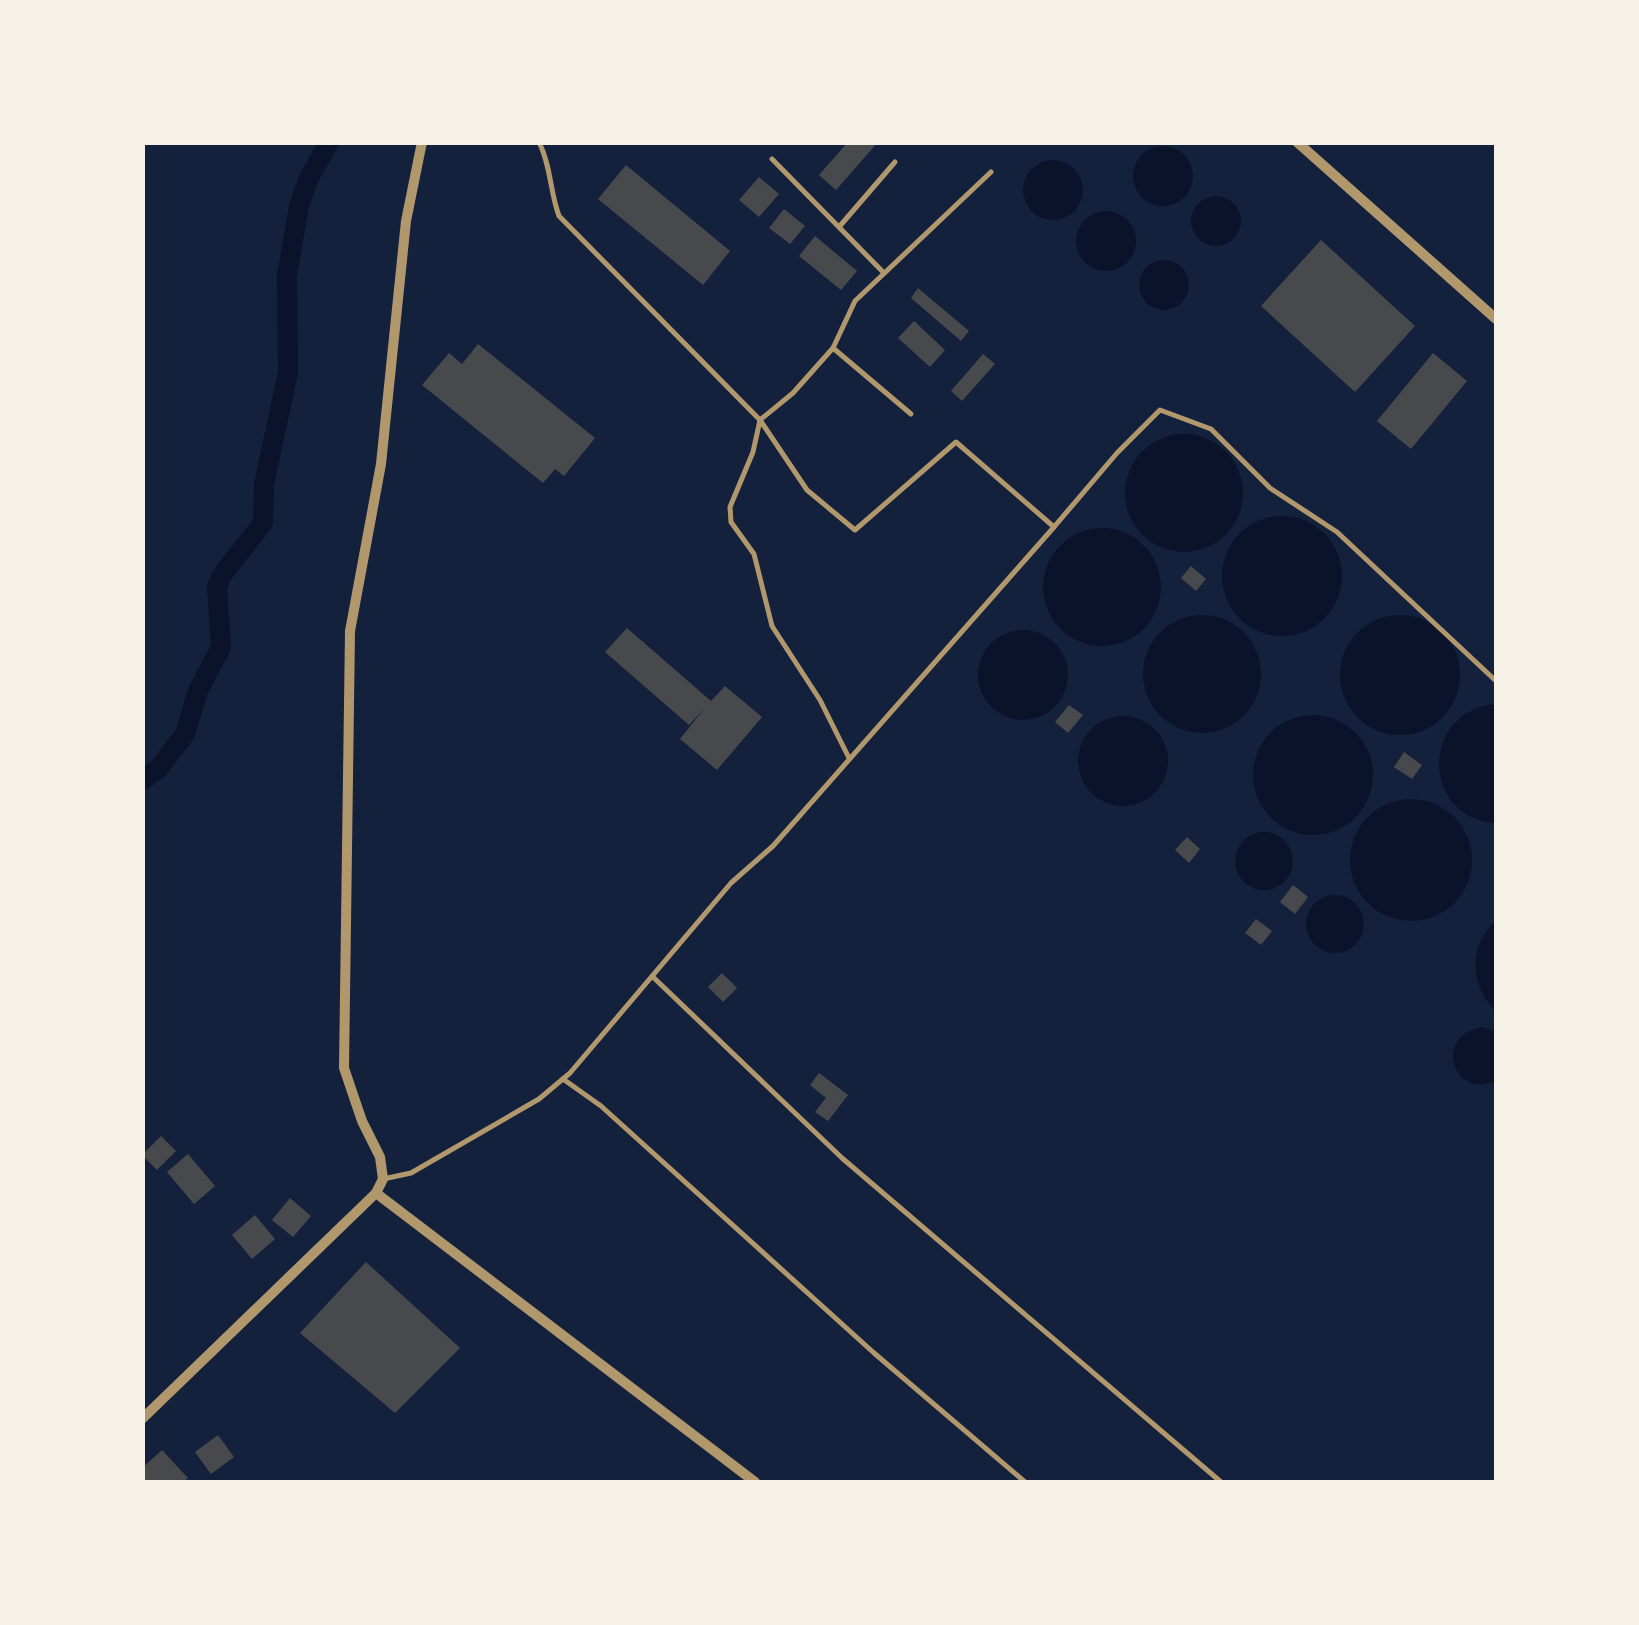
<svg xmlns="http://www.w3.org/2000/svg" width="1639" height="1625" viewBox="0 0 1639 1625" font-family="'Public Sans',sans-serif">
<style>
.water{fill:#0b132b}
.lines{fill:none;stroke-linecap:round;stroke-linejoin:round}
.canal{stroke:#0b132b;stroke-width:20}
.building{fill:#48494c}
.service{stroke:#b1986c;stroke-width:5}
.minor{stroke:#b1986c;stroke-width:10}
</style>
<rect width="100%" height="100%" fill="#14213d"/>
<g class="water">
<circle cx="1163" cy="176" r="30"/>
<circle cx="1053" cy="190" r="30"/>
<circle cx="1216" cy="221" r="25"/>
<circle cx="1106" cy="241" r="30"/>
<circle cx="1164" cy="285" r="25"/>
<circle cx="1184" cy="493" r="59"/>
<circle cx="1282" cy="576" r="60"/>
<circle cx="1102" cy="587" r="59"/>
<circle cx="1202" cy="674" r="59"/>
<circle cx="1400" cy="675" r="60"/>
<circle cx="1023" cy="675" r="45"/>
<path d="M1496 704V823C1420 818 1420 710 1496 704Z"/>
<circle cx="1313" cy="775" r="60"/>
<circle cx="1123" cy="761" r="45"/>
<circle cx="1411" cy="860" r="61"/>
<circle cx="1264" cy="861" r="29"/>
<circle cx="1335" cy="924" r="29"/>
<path d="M1496 920V1012C1469 984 1468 947 1496 920Z"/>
<path d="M1483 1027 1496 1032V1081C1451 1100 1433 1034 1483 1027Z"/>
</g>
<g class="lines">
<polyline class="canal" points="142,780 158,769 185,734 198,691 221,647 217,587 222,575 263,523 264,484 288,373 287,275 299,206 308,180 329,142"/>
</g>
<g class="building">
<polygon points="848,142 878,142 836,190 819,175"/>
<polygon points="626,165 730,251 703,285 598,199"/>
<polygon points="759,177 779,194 759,217 739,200"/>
<polygon points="784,209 805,226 790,244 769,228"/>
<polygon points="815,236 857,271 841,290 799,256"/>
<polygon points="1321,240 1415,326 1355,392 1261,306"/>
<polygon points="918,288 969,331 961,341 911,298"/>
<polygon points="914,321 945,350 930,367 898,338"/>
<polygon points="478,344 595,438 564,476 555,469 543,483 422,385 449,353 462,364"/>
<polygon points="1433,353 1467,381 1411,449 1377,421"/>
<polygon points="983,354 995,364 962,401 951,391"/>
<polygon points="1191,566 1206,579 1196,591 1181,578"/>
<polygon points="627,628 711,701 725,686 762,717 717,770 680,739 704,709 689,725 605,652"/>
<polygon points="1069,705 1083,715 1068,733 1055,722"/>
<polygon points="1404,752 1422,765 1412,779 1394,767"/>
<polygon points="1187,837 1200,849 1189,863 1175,850"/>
<polygon points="1293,885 1308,897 1295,914 1280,902"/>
<polygon points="1256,919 1272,931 1261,945 1245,933"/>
<polygon points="722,973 737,988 723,1002 708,987"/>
<polygon points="819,1073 848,1095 828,1121 815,1112 826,1098 810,1085"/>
<polygon points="161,1136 176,1151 157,1170 142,1155"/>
<polygon points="188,1154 215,1186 194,1204 167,1172"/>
<polygon points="290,1198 311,1216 293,1237 272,1220"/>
<polygon points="255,1215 275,1239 252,1259 232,1235"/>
<polygon points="366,1262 460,1348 395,1413 300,1333"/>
<polygon points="218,1435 234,1457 211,1474 195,1452"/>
<polygon points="162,1450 188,1478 183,1482 142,1482 142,1468"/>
</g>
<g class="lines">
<g class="service">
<path d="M539 142C551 166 550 192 559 216L760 420 807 490 855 530 956 442 1054 527 1117 453 1160 410 1211 429 1270 488 1337 532 1496 681"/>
<polyline points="772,159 884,273"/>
<polyline points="839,227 895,162"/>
<polyline points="833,348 911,414"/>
<polyline points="849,758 820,700 772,626 754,554 731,522 730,507 753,452 760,420 793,393 833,348 855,301 991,172"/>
<polyline points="653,977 842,1158 1221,1482"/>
<polyline points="563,1079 601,1106 874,1353 1025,1482"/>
<polyline points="383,1179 411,1173 539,1099 570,1073 731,883 773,846 1054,527"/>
</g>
<g class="minor">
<polyline points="1297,142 1496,319"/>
<polyline points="376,1193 755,1482"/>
<polyline points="142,1419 376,1193 383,1179 380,1157 362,1121 344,1068 350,631 381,464 406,221 422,142"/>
</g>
</g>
<rect width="1639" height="1625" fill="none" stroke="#f6f1e7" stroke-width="290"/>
</svg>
